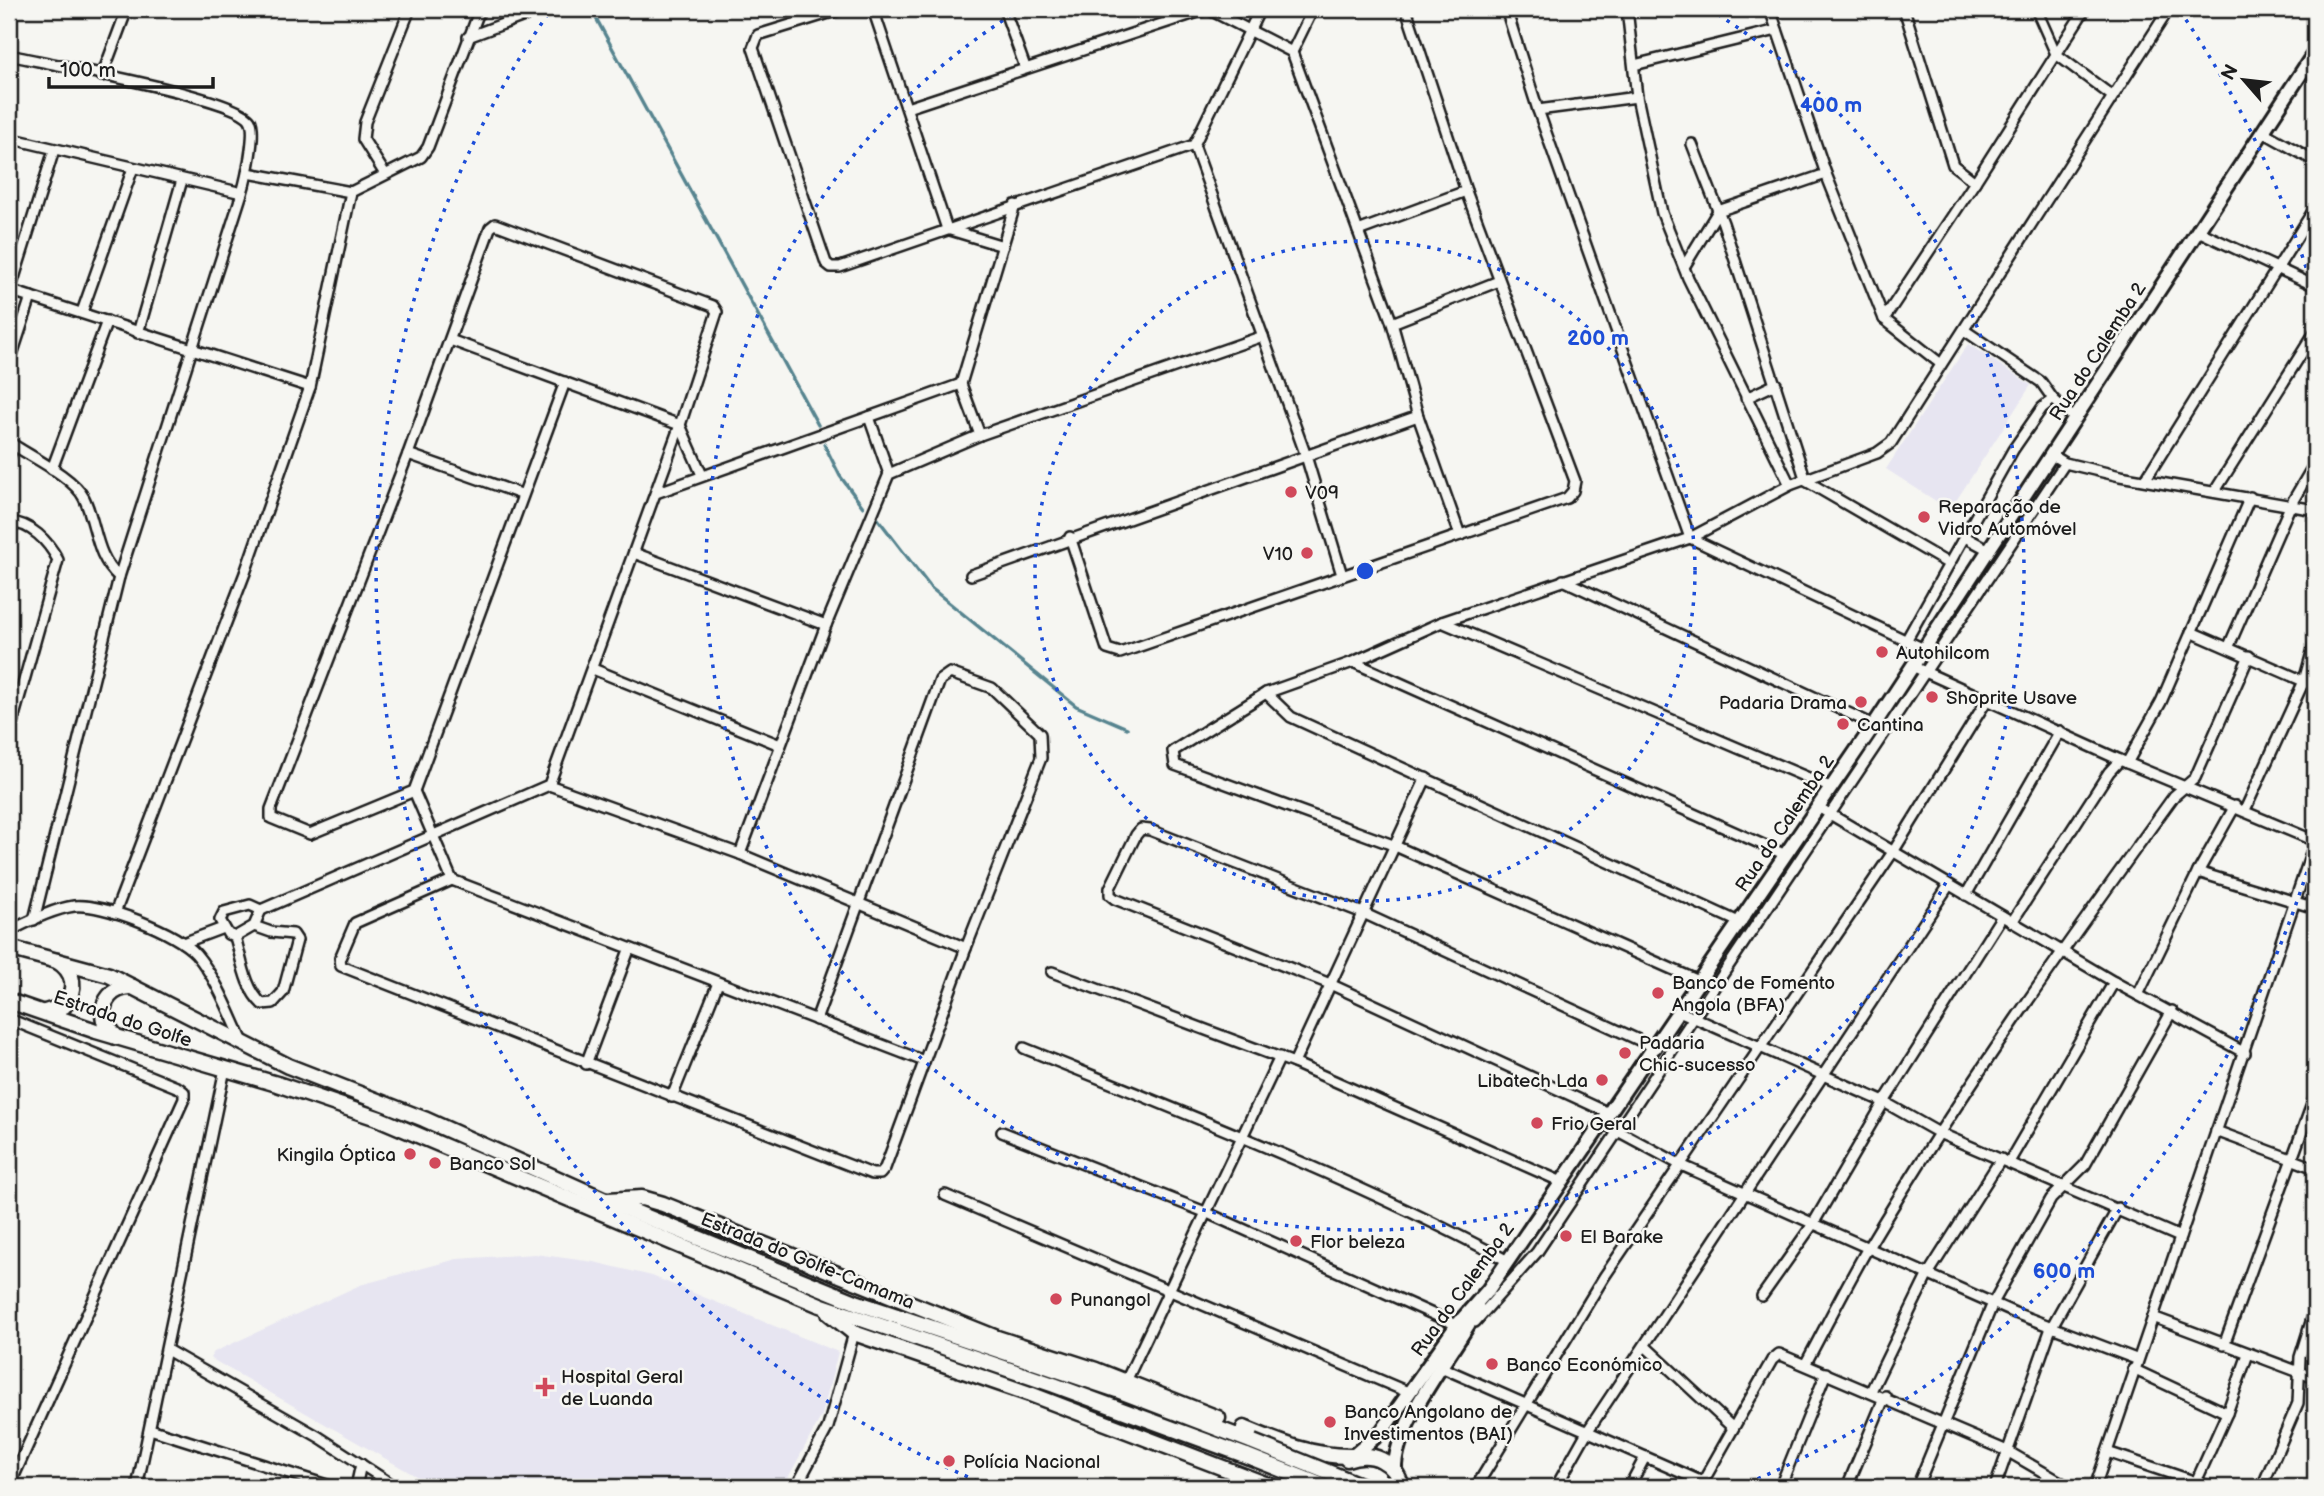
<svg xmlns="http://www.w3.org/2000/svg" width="2324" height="1496" viewBox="0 0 2324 1496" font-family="'Balsamiq Sans',sans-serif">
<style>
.built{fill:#e7e5f1}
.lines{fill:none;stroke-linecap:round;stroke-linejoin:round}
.stream{stroke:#56848f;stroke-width:3.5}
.minor-casing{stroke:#1c1c1c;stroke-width:14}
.secondary-casing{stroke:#1c1c1c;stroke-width:18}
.trunk-casing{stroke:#1c1c1c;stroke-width:19}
.minor{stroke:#f6f6f2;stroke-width:9}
.secondary{stroke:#f6f6f2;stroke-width:12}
.trunk{stroke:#f6f6f2;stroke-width:14}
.trunk-bridge-casing{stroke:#1c1c1c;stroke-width:19;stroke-linecap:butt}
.trunk-bridge{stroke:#f6f6f2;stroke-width:14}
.ring{fill:none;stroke:#1d4ed8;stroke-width:3.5;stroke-dasharray:3.5 7}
.poi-dot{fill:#d1495b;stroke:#f6f6f2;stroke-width:2.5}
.labels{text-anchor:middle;stroke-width:5;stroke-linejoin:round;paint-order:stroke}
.street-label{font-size:19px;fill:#1c1c1c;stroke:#f6f6f2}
.poi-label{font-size:19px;fill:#1c1c1c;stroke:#f6f6f2;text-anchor:start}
.centre{fill:#1d4ed8;stroke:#f6f6f2;stroke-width:3.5}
.ring-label{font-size:21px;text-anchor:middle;font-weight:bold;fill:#1d4ed8;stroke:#f6f6f2;stroke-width:5;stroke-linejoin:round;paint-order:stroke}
</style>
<rect width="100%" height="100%" fill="#f6f6f2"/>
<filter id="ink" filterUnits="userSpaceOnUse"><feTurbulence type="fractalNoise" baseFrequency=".0143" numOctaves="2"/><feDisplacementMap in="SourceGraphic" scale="14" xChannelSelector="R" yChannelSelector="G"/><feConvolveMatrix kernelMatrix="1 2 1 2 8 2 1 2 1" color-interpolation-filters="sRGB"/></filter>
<g filter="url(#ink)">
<g class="built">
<polygon points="1968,344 2031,385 1950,510 1886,469"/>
<polygon points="535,1254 594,1262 652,1276 838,1352 822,1415 783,1487 435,1487 210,1358 214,1352 360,1285 457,1259"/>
</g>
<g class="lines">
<g class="stream">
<polyline points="591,9 818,425"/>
<polyline points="824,444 840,476 863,507"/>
<polyline points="878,519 931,588 1076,706 1127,728"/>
</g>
<g class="minor-casing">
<g id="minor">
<polyline points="842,9 758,35 753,48 826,263 831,267 840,267 1194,145 1260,9"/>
<polyline points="873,9 947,229 1003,246"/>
<polyline points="1004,9 1025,67"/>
<polyline points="1208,9 1292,52 1392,323 1418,416 1460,535"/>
<polyline points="1506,9 1538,110 1690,538"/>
<polyline points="1627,9 1637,97 1662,213 1688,278 1790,485"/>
<polyline points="1770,9 1826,174 1884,319 1941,364"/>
<polyline points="1904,9 1953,165 1975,182"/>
<polyline points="2036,9 2056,54 2112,96"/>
<polyline points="468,37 543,9"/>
<polyline points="1292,52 1313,9"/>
<path d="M9 55C45 63 236 97 250 120 257 131 246 180 242 193L119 577 34 920"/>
<polyline points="1634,65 1777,30"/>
<polyline points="102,76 127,9"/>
<polyline points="907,108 1207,9"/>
<polyline points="1538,110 1637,97"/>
<polyline points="2263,132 2315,161"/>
<polyline points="9,138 242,193"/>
<polyline points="1692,144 1723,223 1806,481 1949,564"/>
<polyline points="1194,145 1306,456 1342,575"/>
<polyline points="248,173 351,192 421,157 428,147 480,9"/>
<polyline points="385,174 363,139 365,122 410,9"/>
<polyline points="1358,231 1466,191"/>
<polyline points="2198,231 2315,286"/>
<polyline points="1684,267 1718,211 1826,174"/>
<polyline points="9,290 310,387"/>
<polyline points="10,291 54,150"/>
<polyline points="82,312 133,168"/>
<polyline points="1884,319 1975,182 2085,9"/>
<polyline points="1392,323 1499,281"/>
<polyline points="1964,330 2041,382 2053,399 2075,419"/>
<polyline points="138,333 182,180"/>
<polyline points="450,340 680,425 702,475"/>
<polyline points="9,364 31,297"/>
<polyline points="1746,398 1776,384"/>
<polyline points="869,417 889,474"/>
<polyline points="980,435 961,384 1015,205"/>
<path d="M9 442C29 456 73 476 84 498 97 525 95 556 119 577"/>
<polyline points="408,454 521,494"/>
<polyline points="2052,455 2065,463 2120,476 2315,510"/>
<polyline points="9,457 13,445"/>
<polyline points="52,469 107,321"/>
<polyline points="2145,480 2315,208"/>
<polyline points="2215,491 2315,332"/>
<polyline points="656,493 961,384"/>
<path d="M9 522C31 523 48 541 58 560L9 734"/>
<polyline points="1070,537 1107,649 1120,653 1567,498 1573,491 1575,481 1466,191 1406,9"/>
<polyline points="1965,537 1989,550"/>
<polyline points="1690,538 1924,649"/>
<polyline points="634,553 826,625"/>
<polyline points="971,575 1418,416"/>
<polyline points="1563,580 1874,725"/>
<polyline points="1442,622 1832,788"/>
<polyline points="2191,632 2315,686"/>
<polyline points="1907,639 2013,450 2042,408 2053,399"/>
<polyline points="2229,646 2291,504 2315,463"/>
<polyline points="1353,662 1786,855"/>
<polyline points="1912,666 2120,760 2315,841"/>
<polyline points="593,669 780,745"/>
<polyline points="1266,693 1291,717 1741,923"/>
<polyline points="2127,763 2161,702 2250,497"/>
<polyline points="549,785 740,854 966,948"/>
<polyline points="414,791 452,880 924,1061"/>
<polyline points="1818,807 2114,982 2245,1053"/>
<polyline points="2245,810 2304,681 2315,642"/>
<polyline points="740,854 826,625 889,474 980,435 1263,336"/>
<polyline points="2198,872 2315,908"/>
<polyline points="452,880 355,923 340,958 341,966 872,1174 880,1174 885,1168 966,948 1041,758 1040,734 992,688 950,673 940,680 816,1020"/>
<polyline points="1966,895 2060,731"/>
<polyline points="261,910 549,785 680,425 717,312 713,306 495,224 490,228 408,454 271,809 271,818 310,834 414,791 565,382"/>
<polyline points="115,913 245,573 310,387 351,192"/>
<polyline points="2012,922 2109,772 2120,760"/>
<path d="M9 931C28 922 53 909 74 906 102 903 177 932 196 954 217 979 230 1014 244 1044"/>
<path d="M235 937C242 959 244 987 262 1004L273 1003 283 992 297 940 293 934 271 932 254 926 235 937 228 934 220 920 224 912 250 905 261 910 254 926"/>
<polyline points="183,943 223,928"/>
<polyline points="1052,972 1294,1063 1562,1182"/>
<polyline points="1701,982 1393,845 1175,765 1173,751 1266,693 1353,662 1442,622 1690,538 1790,485 1877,453 1891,443 2169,9"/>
<polyline points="2138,995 2198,872 2235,806"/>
<polyline points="1681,1012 1884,1102 1939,1133 2180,1237"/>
<polyline points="9,1019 179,1088 184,1092 184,1099 9,1487"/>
<path d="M1024 1048C1187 1114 1352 1178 1508 1261"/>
<polyline points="1294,1063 1426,778"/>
<polyline points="586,1064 629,950"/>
<polyline points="672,1097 718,983"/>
<polyline points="1609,1113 1330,984 1115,899 1110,895 1110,888 1136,835 1141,829 1150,830 1363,913 1656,1048"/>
<polyline points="1603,1123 1681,1165 2015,1313 2136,1359"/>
<polyline points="2216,1131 2315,1168"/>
<polyline points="1002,1132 1205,1212 1457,1325"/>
<polyline points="2009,1162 2114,982"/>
<polyline points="945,1195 1410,1393"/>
<polyline points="1762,1296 1813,1224 1884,1102 2002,916"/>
<polyline points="2153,1317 2315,1378"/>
<polyline points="1475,1322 1537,1252 2065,463"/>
<polyline points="2224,1345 2315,1096"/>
<polyline points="1645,1346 1733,1428"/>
<polyline points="167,1350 319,1437 396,1487"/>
<path d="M1806 1363C1827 1324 1847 1284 1869 1246 1962 1090 2068 942 2174 796L2195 778 2249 656"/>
<polyline points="1443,1368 1714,1487"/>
<polyline points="2133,1369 2227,1413"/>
<polyline points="1126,1381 1280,1057"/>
<polyline points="1871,1391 1928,1274 2001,1159"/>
<polyline points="150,1429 333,1487"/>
<polyline points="2107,1452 2211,1487"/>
<polyline points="2196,1482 2227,1413 2248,1354"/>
<polyline points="137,1487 225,1069"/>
<polyline points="356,1487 361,1464"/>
<polyline points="796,1487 828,1427 854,1333"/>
<polyline points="1476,1487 1604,1277 1893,852 1987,700"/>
<polyline points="1556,1487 1587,1432 1949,885"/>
<polyline points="1629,1487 1645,1457"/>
<polyline points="1700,1487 1772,1360 1779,1354 2007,1451 2069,1487"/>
<polyline points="1780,1487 1826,1373"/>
<polyline points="1847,1487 1885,1396"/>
<polyline points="1917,1487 1993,1303 2051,1199 2085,1165 2172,1011"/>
<polyline points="1995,1487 2051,1328 2118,1208"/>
<path d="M2095 1487C2168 1272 2242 1057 2315 842"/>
<polyline points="2262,1487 2298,1403 2300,1357 2315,1309"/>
</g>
</g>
<g class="secondary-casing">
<g id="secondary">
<polyline points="1353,1456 1382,1431 1457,1325 1488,1290 1874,725 2315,52"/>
<path d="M1395 1470C1393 1425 1456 1350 1478 1308"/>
</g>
</g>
<g class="trunk-casing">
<g id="trunk">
<polyline points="9,948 109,975 288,1066 424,1119 605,1200 858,1303 1117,1390 1253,1442"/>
<polyline points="9,1001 96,1031 277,1084 380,1119 820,1305 1054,1385 1247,1456"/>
<path d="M45 1012 64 1006C77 990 75 972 57 961"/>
<path d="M116 1037 104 1021C100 1001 113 986 133 987"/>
<polyline points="608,1200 642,1198 663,1204 997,1338 1096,1370 1218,1418"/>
<polyline points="829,1313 854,1333 1030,1394 1273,1487"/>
<path d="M1244 1428C1280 1443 1313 1457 1353 1456"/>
<path d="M1347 1459C1372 1450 1395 1461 1402 1487"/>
</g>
</g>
<use href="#minor" class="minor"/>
<use href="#secondary" class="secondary"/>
<use href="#trunk" class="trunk"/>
<g class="trunk-bridge-casing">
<g id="trunk-bridge">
<polyline points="1253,1442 1365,1487"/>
<polyline points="1247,1456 1326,1487"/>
</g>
</g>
<use href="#trunk-bridge" class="trunk-bridge"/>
</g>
</g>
<g class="ring">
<circle cx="1365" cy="571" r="330"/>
<path d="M1709 9A659 659 0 1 1 1021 9"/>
<path d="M2313 852A989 989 0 0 1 1743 1485M987 1485A989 989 0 0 1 550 11M2180 11A989 989 0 0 1 2313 290"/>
</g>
<g class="poi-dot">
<circle cx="1291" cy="492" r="7"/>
<circle cx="1924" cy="517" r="7"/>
<circle cx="1307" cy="553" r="7"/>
<circle cx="1882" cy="652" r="7"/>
<circle cx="1932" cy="697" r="7"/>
<circle cx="1861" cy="702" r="7"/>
<circle cx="1843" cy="724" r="7"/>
<circle cx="1658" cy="993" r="7"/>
<circle cx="1625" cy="1053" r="7"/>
<circle cx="1602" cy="1080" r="7"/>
<circle cx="1537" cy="1123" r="7"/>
<circle cx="410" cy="1154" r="7"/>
<circle cx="435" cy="1163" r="7"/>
<circle cx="1566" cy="1236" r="7"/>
<circle cx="1296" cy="1241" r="7"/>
<circle cx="1056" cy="1299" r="7"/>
<circle cx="1492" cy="1364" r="7"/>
<path d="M541.5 1376.5h7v7h7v7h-7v7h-7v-7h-7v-7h7z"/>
<circle cx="1330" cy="1422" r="7"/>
<circle cx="949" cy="1461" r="7"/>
</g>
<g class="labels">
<g class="street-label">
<text transform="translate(2097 351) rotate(-57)" y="7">Rua do Calemba 2</text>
<text transform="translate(1784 823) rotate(-56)" y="7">Rua do Calemba 2</text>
<text transform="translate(123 1018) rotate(18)" y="7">Estrada do Golfe</text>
<text transform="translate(808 1260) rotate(22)" y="7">Estrada do Golfe-Camama</text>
<text transform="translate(1462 1289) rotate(-54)" y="7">Rua do Calemba 2</text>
</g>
<g class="poi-label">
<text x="1305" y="499">V09</text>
<text x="1938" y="513">Reparação de<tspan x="1938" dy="22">Vidro Automóvel</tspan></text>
<text x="1293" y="560" text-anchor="end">V10</text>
<text x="1896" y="659">Autohilcom</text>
<text x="1946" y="704">Shoprite Usave</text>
<text x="1847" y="709" text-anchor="end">Padaria Drama</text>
<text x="1857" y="731">Cantina</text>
<text x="1672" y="989">Banco de Fomento<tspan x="1672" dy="22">Angola (BFA)</tspan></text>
<text x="1639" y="1049">Padaria<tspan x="1639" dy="22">Chic-sucesso</tspan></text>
<text x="1588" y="1087" text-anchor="end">Libatech Lda</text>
<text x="1551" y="1130">Frio Geral</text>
<text x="396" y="1161" text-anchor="end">Kingila Óptica</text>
<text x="449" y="1170">Banco Sol</text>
<text x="1580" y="1243">El Barake</text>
<text x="1310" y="1248">Flor beleza</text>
<text x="1070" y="1306">Punangol</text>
<text x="1506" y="1371">Banco Económico</text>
<text x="561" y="1383">Hospital Geral<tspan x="561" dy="22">de Luanda</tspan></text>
<text x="1344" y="1418">Banco Angolano de<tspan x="1344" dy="22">Investimentos (BAI)</tspan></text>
<text x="963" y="1468">Polícia Nacional</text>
</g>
</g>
<circle cx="1365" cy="571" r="10" class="centre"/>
<g class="ring-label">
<text x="1831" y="112">400 m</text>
<text x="1598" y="345">200 m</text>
<text x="2064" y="1278">600 m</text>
</g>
<rect width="2324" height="1496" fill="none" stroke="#f6f6f2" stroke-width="35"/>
<rect x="18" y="18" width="2289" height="1461" fill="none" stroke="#1c1c1c" stroke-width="2.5" filter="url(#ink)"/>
<g transform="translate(2244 80) rotate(298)" stroke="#f6f6f2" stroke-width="5" paint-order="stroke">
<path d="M0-5L12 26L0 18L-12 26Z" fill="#1c1c1c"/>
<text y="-10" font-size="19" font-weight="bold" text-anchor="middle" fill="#1c1c1c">N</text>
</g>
<path d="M49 77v10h164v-10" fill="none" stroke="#1c1c1c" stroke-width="3.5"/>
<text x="60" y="77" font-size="21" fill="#1c1c1c" stroke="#f6f6f2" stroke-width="5" paint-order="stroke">100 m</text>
</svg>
